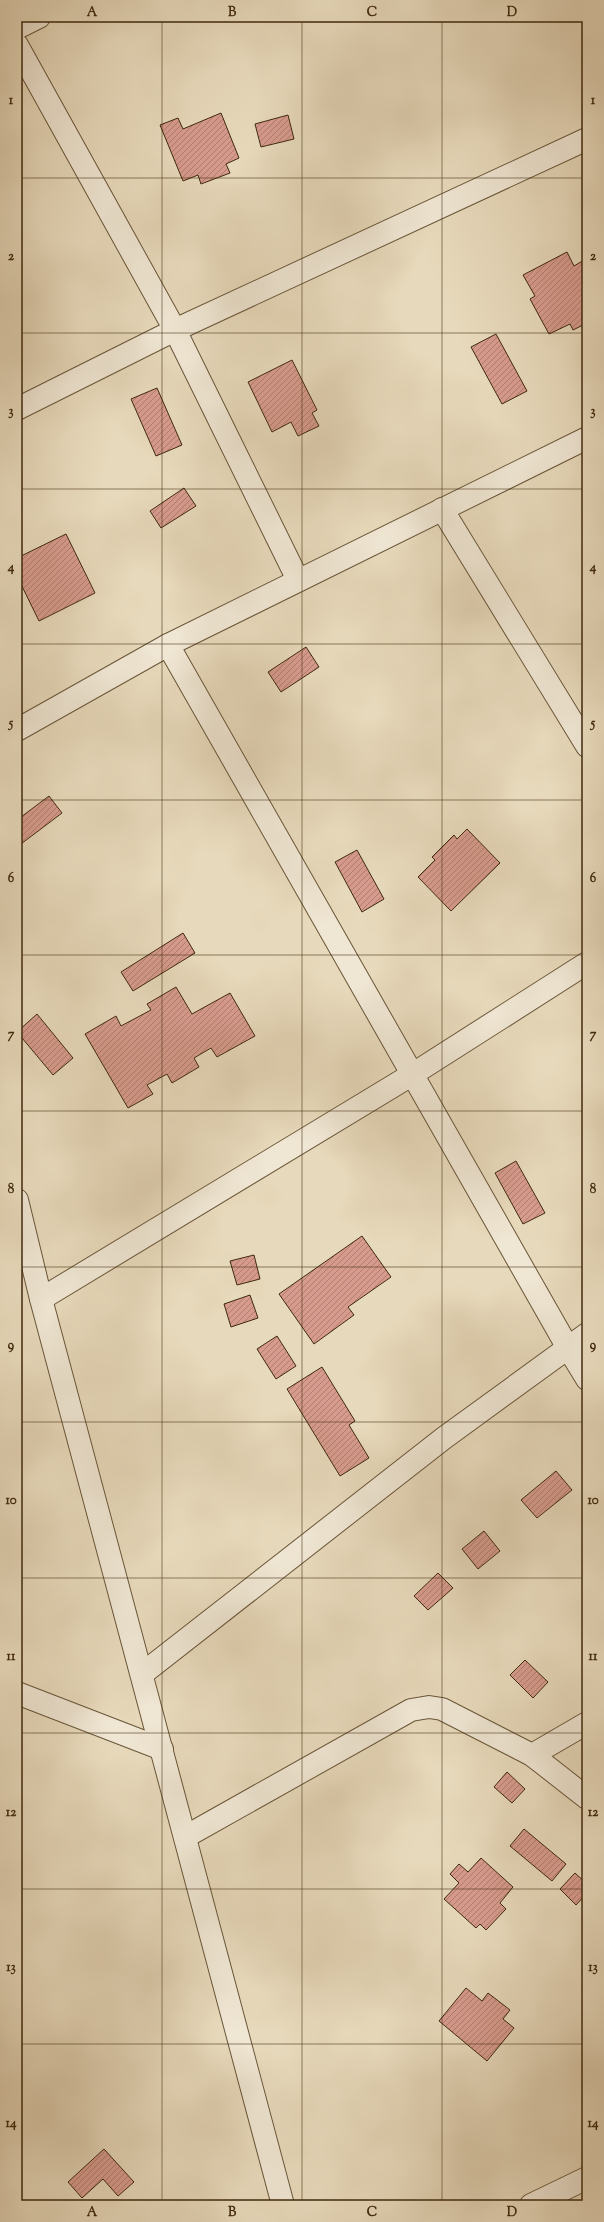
<svg xmlns="http://www.w3.org/2000/svg" width="604" height="2222" viewBox="0 0 604 2222" font-family="'Sorts Mill Goudy',serif">
<style>
.building{fill:url(#building-hatch);stroke:#3f290d}
.lines{fill:none;stroke-linecap:round;stroke-linejoin:round}
.minor-casing{stroke:#695538;stroke-width:24}
.minor{stroke:#efe6d3;stroke-width:22}
.grid{fill:none;stroke:#3f290d;stroke-width:1;stroke-opacity:0.55}
.neatline{fill:none;stroke:#3f290d;stroke-width:1.5}
.grid-label{font-size:13px;text-anchor:middle;font-weight:bold;fill:#3f290d}
</style>
<defs>
<pattern id="building-hatch" width="6" height="6" patternUnits="userSpaceOnUse"><rect width="6" height="6" fill="#d79b8e"/><path d="M-1 1l2-2M0 6l6-6M5 7l2-2" fill="none" stroke="#b07e72"/></pattern>
</defs>
<rect width="100%" height="100%" fill="#e7d9bb"/>
<filter id="stains"><feTurbulence type="fractalNoise" baseFrequency=".005" numOctaves="4"/><feColorMatrix values="0 0 0 0 .2 0 0 0 0 .09 0 0 0 0 .02 0 0 0 .5 -.17"/></filter>
<radialGradient id="worn" r=".72"><stop offset=".6" stop-color="#630" stop-opacity="0"/><stop offset="1" stop-color="#630" stop-opacity=".3"/></radialGradient>
<g class="building">
<polygon points="221,113 239,158 226,164 230,173 201,184 198,175 183,181 160,125 178,118 183,129"/>
<polygon points="288,115 294,139 261,147 255,124"/>
<polygon points="567,252 574,266 584,260 587,265 587,314 585,315 587,323 573,330 570,324 549,334 530,299 535,296 523,275"/>
<polygon points="496,334 527,391 502,404 471,347"/>
<polygon points="292,360 317,410 312,413 319,426 298,436 291,422 272,432 248,382"/>
<polygon points="157,388 182,445 156,456 131,399"/>
<polygon points="184,488 196,506 161,528 150,511"/>
<polygon points="66,534 95,593 39,621 17,576 17,558"/>
<polygon points="306,647 319,667 281,692 268,672"/>
<polygon points="49,796 62,813 17,847 17,820"/>
<polygon points="467,829 500,863 451,911 418,877 435,860 432,857 454,835 457,839"/>
<polygon points="357,850 384,899 362,912 335,862"/>
<polygon points="183,933 195,953 133,991 121,972"/>
<polygon points="176,987 192,1014 230,993 255,1036 217,1057 211,1048 194,1058 199,1067 172,1083 167,1074 147,1085 153,1094 128,1108 85,1034 116,1016 121,1026 151,1010 147,1004"/>
<polygon points="37,1014 73,1058 53,1075 17,1032"/>
<polygon points="516,1161 545,1213 523,1224 495,1173"/>
<polygon points="362,1236 391,1277 348,1307 354,1315 314,1344 279,1294"/>
<polygon points="254,1255 260,1279 237,1285 230,1261"/>
<polygon points="250,1295 258,1318 231,1327 224,1304"/>
<polygon points="277,1336 296,1366 276,1379 257,1349"/>
<polygon points="322,1367 355,1421 349,1425 369,1458 340,1476 287,1389"/>
<polygon points="556,1471 572,1490 537,1518 521,1500"/>
<polygon points="484,1531 500,1551 478,1569 462,1549"/>
<polygon points="438,1573 453,1588 428,1610 414,1596"/>
<polygon points="525,1660 548,1682 533,1698 510,1675"/>
<polygon points="507,1772 525,1789 512,1803 494,1787"/>
<polygon points="524,1829 566,1864 552,1881 510,1846"/>
<polygon points="481,1858 513,1887 500,1903 506,1909 486,1930 480,1924 476,1928 444,1899 459,1883 450,1874 459,1864 468,1872"/>
<polygon points="575,1873 587,1884 587,1893 576,1905 560,1889"/>
<polygon points="466,1988 482,2001 488,1993 510,2010 503,2019 514,2028 487,2061 439,2021"/>
<polygon points="104,2149 134,2182 118,2196 103,2179 82,2198 68,2182"/>
</g>
<g class="lines">
<g class="minor-casing">
<g id="minor">
<polyline points="17,28 39,17"/>
<polyline points="17,45 175,330 298,580"/>
<polyline points="17,409 175,330 587,139"/>
<polyline points="442,509 587,746"/>
<polyline points="168,645 568,1348 587,1379"/>
<polyline points="17,730 168,645 587,438"/>
<polyline points="17,1200 41,1299"/>
<polyline points="142,1674 444,1438 587,1334"/>
<polyline points="17,1693 162,1749"/>
<polyline points="532,1755 587,1723"/>
<polyline points="185,1837 411,1710 429,1707 442,1709 532,1755 587,1798"/>
<polyline points="283,2205 41,1299 413,1074 587,963"/>
<polyline points="531,2205 587,2178"/>
</g>
</g>
<use href="#minor" class="minor"/>
</g>
<path class="grid" d="M162 17V2205M302 17V2205M442 17V2205M17 178H587M17 333H587M17 489H587M17 644H587M17 800H587M17 955H587M17 1111H587M17 1267H587M17 1422H587M17 1578H587M17 1733H587M17 1889H587M17 2044H587"/>
<rect width="604" height="2222" fill="none" stroke="#e7d9bb" stroke-width="44"/>
<rect x="22" y="22" width="560" height="2178" class="neatline"/>
<g class="grid-label">
<text x="92" y="16">A</text>
<text x="232" y="16">B</text>
<text x="372" y="16">C</text>
<text x="512" y="16">D</text>
<text x="11" y="104">1</text>
<text x="593" y="104">1</text>
<text x="11" y="260">2</text>
<text x="593" y="260">2</text>
<text x="11" y="415">3</text>
<text x="593" y="415">3</text>
<text x="11" y="571">4</text>
<text x="593" y="571">4</text>
<text x="11" y="727">5</text>
<text x="593" y="727">5</text>
<text x="11" y="882">6</text>
<text x="593" y="882">6</text>
<text x="11" y="1038">7</text>
<text x="593" y="1038">7</text>
<text x="11" y="1193">8</text>
<text x="593" y="1193">8</text>
<text x="11" y="1349">9</text>
<text x="593" y="1349">9</text>
<text x="11" y="1504">10</text>
<text x="593" y="1504">10</text>
<text x="11" y="1660">11</text>
<text x="593" y="1660">11</text>
<text x="11" y="1816">12</text>
<text x="593" y="1816">12</text>
<text x="11" y="1971">13</text>
<text x="593" y="1971">13</text>
<text x="11" y="2127">14</text>
<text x="593" y="2127">14</text>
<text x="92" y="2216">A</text>
<text x="232" y="2216">B</text>
<text x="372" y="2216">C</text>
<text x="512" y="2216">D</text>
</g>
<rect width="100%" height="100%" filter="url(#stains)"/>
<rect width="100%" height="100%" fill="url(#worn)"/>
</svg>
